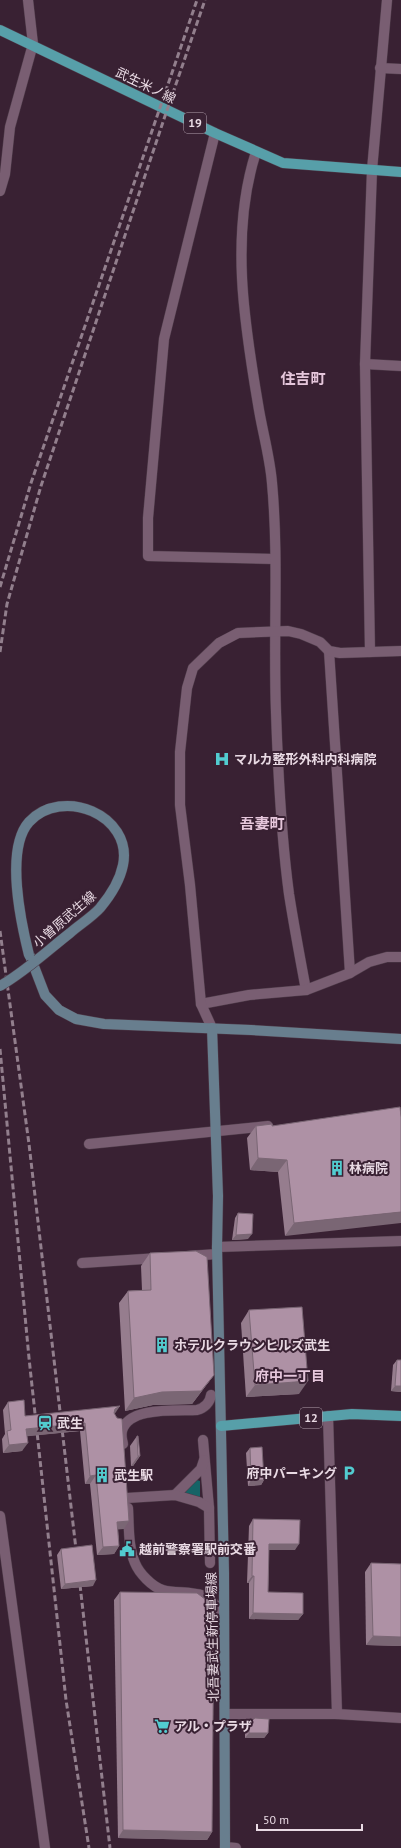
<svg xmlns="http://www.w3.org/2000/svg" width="401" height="1848" viewBox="0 0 401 1848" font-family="'PT Sans','Noto Sans JP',sans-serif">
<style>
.water{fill:#166366}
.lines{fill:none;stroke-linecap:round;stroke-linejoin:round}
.street-casing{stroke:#4f3c4a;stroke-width:11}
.secondary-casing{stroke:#4f3c4a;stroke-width:11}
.primary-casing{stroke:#4f3c4a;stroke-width:11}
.street{stroke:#795e72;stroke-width:10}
.secondary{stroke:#687e8e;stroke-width:10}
.primary{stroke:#579fa9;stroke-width:10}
.rail{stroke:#927f8d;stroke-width:3;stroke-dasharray:6 3;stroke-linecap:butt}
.secondary-bridge-casing{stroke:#4f3c4a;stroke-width:11;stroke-linecap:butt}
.secondary-bridge{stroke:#687e8e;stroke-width:10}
.wall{fill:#967d8e}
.shaded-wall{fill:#7a6674}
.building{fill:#ae91a5;stroke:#7a6674}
.labels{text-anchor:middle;stroke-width:4;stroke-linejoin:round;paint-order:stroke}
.shield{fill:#392133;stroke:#b4a2af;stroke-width:1}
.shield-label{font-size:12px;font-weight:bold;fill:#e9dae4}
.street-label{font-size:13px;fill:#e9dae4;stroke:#392133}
.poi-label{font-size:13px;font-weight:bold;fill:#e9dae4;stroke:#392133;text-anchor:start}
.neighbourhood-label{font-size:14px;font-weight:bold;fill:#e5c6db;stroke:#392133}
.quarter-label{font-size:15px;font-weight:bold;fill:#e5c6db;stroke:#392133}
</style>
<rect width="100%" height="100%" fill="#392133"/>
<polygon class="water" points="197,1480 200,1481 200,1498 188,1497 181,1490"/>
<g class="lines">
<g class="street-casing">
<g id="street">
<polyline points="380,68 401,69"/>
<polyline points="215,133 164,339 148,518 148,556 275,559"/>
<path d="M256 152C230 233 244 322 258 404 262 430 270 457 272 483 279 559 273 636 276 712 278 773 281 834 289 894 294 926 300 958 306 990"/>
<polyline points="0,191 5,174 10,127 33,44 28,0"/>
<polyline points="365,364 401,366"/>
<polyline points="329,651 350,973"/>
<polyline points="370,652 365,364 372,170 387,0"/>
<polyline points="201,1004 249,995 306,990 350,973 369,962 387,957 401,957"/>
<polyline points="212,1028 201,1004 190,885 180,805 180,752 187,688 193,668 219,643 238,633 288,631 301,634 320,642 329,651 340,653 401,651"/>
<polyline points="89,1144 268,1126"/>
<polyline points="217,1247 401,1241"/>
<polyline points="189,1256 217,1254"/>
<polyline points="82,1263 159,1258"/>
<polyline points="328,1416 337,1714"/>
<polyline points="203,1440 209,1508 210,1563"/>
<path d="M123 1444C122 1440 121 1435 122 1431 128 1406 177 1411 197 1410 204 1408 210 1403 211 1395"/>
<polyline points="175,1495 201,1469 204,1460"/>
<polyline points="127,1498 175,1495 199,1502 209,1508"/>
<path d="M128 1508C129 1525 128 1547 135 1563 139 1573 152 1587 163 1590 180 1595 210 1588 217 1609"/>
<polyline points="0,1516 45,1848"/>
<polyline points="225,1714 337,1714 401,1718"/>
<polyline points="225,1847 236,1848"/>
</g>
</g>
<g class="secondary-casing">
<g id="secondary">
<polyline points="30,956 45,995 59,1010 76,1019 104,1024 251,1030 401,1039"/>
<polyline points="212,1028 218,1196 217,1247 224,1573 225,1848"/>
</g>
</g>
<g class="primary-casing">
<g id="primary">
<polyline points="0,30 215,133 283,163 401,172"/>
<polyline points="221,1426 352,1414 401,1416"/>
</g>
</g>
<use href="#street" class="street"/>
<use href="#secondary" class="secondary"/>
<use href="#primary" class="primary"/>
<g class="rail">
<polyline points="0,587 31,483 197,0"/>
<polyline points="0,652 7,604 41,486 165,116 205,0"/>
<polyline points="0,931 29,1144 77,1558"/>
<polyline points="0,1049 29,1358 66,1700 89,1848"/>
<polyline points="79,1576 110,1848"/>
</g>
<g class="secondary-bridge-casing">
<path id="secondary-bridge" d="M0 986C26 971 47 951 70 933 79 925 92 917 100 908 110 896 120 880 123 865 133 815 62 786 29 822 5 849 21 923 29 955"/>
</g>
<use href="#secondary-bridge" class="secondary-bridge"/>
</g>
<g class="wall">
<polygon points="401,1117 285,1236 278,1172 250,1170 247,1138 256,1126 272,1126"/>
<polygon points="238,1213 248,1239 232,1240 235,1218"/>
<polygon points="150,1253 214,1375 192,1404 153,1405 125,1411 119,1303 128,1291 142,1290 141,1266"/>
<polygon points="249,1310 299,1394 246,1397 241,1323"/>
<polygon points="397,1360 401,1360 401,1392 391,1391 393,1365"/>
<polygon points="8,1402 25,1416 115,1414 124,1529 118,1529 119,1546 114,1554 97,1555 90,1484 85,1484 80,1431 27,1436 22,1451 3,1453 2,1439 5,1434 3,1410"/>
<polygon points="137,1436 140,1456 133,1466 131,1466 130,1446"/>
<polygon points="250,1448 264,1480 261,1485 248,1486 246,1453"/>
<polygon points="253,1519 295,1550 269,1550 268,1592 303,1614 298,1620 249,1619 249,1583 247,1583 249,1526"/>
<polygon points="61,1549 93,1586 61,1589 57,1555"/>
<polygon points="371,1563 401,1564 401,1646 366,1645 365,1572"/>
<polygon points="120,1592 212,1832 207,1840 118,1838 114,1600"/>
<polygon points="249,1723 268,1733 264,1738 245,1738 245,1728"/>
</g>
<g class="shaded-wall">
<polygon points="258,1158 287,1160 278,1172 250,1170"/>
<polygon points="401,1212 401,1223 285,1236 294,1223"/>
<polygon points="252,1234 248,1239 232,1240 236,1235"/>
<polygon points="214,1375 192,1404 153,1405 125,1411 134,1398"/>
<polygon points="308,1381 299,1394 246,1397 255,1385"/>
<polygon points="395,1386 401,1386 401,1392 391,1391"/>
<polygon points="120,1406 114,1415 110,1417 115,1409"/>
<polygon points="85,1423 80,1431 20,1437 26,1429"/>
<polygon points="28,1443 22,1451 3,1453 9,1445"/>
<polygon points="138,1456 140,1456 133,1466 131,1466"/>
<polygon points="96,1475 90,1484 85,1484 90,1476"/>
<polygon points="251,1480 264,1480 261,1485 248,1486"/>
<polygon points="129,1521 124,1529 112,1530 117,1522"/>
<polygon points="269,1544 299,1544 295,1550 264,1550"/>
<polygon points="119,1546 114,1554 97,1555 103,1547"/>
<polygon points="252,1576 254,1576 249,1583 247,1583"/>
<polygon points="96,1580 93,1586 61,1589 65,1584"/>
<polygon points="253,1613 303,1614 298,1620 249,1619"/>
<polygon points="373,1636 401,1637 401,1646 366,1645"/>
<polygon points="249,1733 268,1733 264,1738 245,1738"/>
<polygon points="123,1830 212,1832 207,1840 118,1838"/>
</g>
<g class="building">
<polygon points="400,1107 401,1117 401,1212 294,1223 287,1160 258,1158 256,1126 272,1124 272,1126"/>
<polygon points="238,1213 253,1214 252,1234 236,1235"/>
<polygon points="196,1251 207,1257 214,1375 201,1391 162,1392 134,1398 128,1291 151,1290 150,1253"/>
<polygon points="302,1307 308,1381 255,1385 249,1310"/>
<polygon points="397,1360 401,1360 401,1386 395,1386"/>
<polygon points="24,1400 25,1416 120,1406 115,1409 114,1413 117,1418 122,1419 129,1521 117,1522 119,1546 103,1547 96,1475 90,1476 85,1423 26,1429 28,1443 9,1445 7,1431 11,1430 8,1402"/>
<polygon points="137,1436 138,1436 140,1456 138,1456"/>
<polygon points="262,1447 264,1480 251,1480 250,1448"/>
<polygon points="253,1519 300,1520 299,1544 269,1544 268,1592 303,1593 303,1614 253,1613 254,1576 252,1576"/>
<polygon points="92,1545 96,1580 65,1584 61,1549"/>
<polygon points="371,1563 401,1564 401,1637 373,1636"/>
<polygon points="120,1592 197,1593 214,1606 212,1832 123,1830"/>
<polygon points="255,1718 269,1719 268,1733 249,1733 249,1723"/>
</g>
<defs>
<g id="hospital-bare" transform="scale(1.2)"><path d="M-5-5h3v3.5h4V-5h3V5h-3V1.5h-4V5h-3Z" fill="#52ccd0" stroke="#392133" stroke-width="2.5" paint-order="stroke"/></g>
<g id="building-bare" transform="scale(1.2)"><path d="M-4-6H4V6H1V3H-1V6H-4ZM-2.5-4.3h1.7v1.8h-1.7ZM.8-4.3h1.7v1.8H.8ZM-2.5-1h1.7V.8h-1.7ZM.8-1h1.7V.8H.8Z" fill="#52ccd0" stroke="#392133" stroke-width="2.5" paint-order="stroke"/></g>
<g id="station-bare" transform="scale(1.2)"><path d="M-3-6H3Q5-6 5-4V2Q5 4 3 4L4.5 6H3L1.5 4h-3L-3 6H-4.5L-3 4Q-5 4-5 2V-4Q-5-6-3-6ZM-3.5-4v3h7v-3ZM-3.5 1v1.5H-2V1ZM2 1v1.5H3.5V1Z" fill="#52ccd0" stroke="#392133" stroke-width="2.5" paint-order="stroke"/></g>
<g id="parking-bare" transform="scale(1.2)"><path d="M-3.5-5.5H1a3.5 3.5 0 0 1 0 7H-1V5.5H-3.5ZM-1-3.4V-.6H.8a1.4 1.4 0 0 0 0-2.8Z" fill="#52ccd0" stroke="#392133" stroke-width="2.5" paint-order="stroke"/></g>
<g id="civic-bare" transform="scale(1.2)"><path d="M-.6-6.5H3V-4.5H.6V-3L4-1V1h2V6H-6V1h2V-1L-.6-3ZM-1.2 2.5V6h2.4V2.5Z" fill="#52ccd0" stroke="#392133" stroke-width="2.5" paint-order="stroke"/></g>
<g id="supermarket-bare" transform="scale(1.2)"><path d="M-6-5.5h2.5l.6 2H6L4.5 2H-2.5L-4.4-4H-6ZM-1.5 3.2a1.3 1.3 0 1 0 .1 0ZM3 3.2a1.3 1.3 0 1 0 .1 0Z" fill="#52ccd0" stroke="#392133" stroke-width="2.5" paint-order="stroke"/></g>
</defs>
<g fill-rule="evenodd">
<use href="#hospital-bare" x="222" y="759"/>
<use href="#building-bare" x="337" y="1168"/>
<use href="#building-bare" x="162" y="1345"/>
<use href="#station-bare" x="45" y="1423"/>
<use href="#parking-bare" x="349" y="1473"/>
<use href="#building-bare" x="102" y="1475"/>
<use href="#civic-bare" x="127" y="1549"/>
<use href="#supermarket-bare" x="162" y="1726"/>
</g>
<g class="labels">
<g class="shield">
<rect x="184" y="113" width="22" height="20" rx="3"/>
<rect x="300" y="1408" width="22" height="20" rx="3"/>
</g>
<g class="shield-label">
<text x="195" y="127">19</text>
<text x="311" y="1422">12</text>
</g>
<g class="street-label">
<text transform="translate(146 85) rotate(26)" y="5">武生米ノ線</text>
<text transform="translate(64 919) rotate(-41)" y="5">小曽原武生線</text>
<text transform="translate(212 1637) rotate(-91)" y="5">北吾妻武生新停車場線</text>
</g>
<g class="poi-label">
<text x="234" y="764">マルカ整形外科内科病院</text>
<text x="349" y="1173">林病院</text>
<text x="174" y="1350">ホテルクラウンヒルズ武生</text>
<text x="57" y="1428">武生</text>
<text x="337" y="1478" text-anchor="end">府中パーキング</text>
<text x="114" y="1480">武生駅</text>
<text x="139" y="1554">越前警察署駅前交番</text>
<text x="174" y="1731">アル・プラザ</text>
</g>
<g class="neighbourhood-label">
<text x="290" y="1381">府中一丁目</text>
</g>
<g class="quarter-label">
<text x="303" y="384">住吉町</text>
<text x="262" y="829">吾妻町</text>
</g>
</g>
<path d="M257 1824v6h105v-6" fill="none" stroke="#e9dae4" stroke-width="2"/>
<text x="263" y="1824" font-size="12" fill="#e9dae4" stroke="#392133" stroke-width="3" paint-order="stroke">50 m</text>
</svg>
